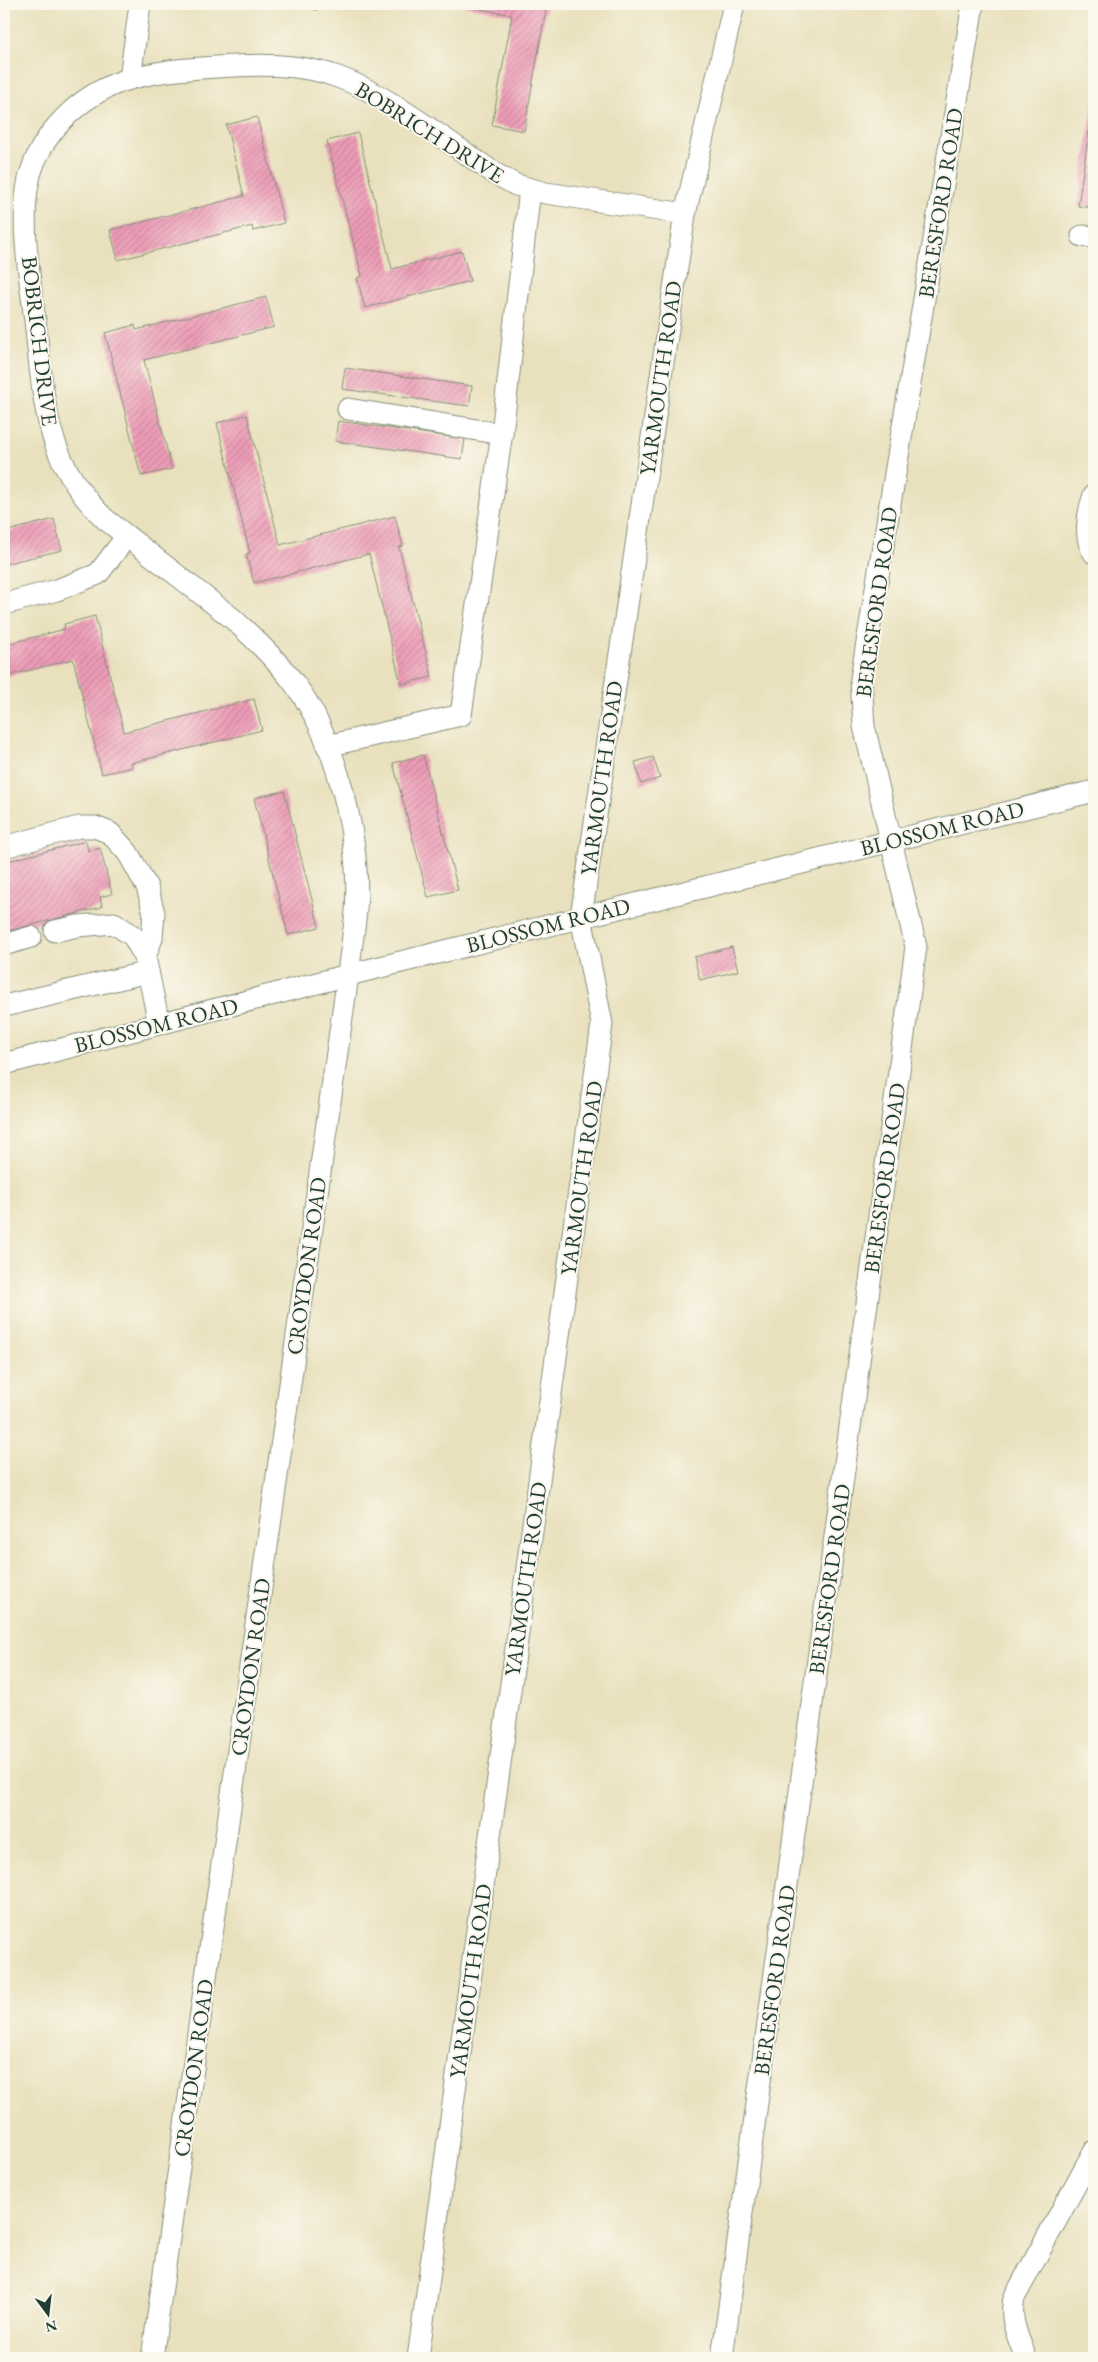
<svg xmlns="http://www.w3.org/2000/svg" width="1098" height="2362" viewBox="0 0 1098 2362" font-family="'EB Garamond',serif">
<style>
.building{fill:url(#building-hatch)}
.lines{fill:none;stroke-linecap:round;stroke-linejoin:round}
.minor-casing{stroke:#848f79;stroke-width:23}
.minor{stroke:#fff;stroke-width:21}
.labels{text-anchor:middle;stroke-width:4;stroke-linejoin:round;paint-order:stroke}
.street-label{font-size:22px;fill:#1f3d34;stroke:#fbf7ec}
</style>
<defs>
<pattern id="building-hatch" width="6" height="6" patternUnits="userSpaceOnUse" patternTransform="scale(1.25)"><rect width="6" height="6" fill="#ee9cb7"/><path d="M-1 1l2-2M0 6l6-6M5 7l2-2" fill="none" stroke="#c08096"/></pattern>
</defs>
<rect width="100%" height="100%" fill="#fbf7ec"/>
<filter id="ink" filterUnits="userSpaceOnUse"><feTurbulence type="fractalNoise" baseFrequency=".02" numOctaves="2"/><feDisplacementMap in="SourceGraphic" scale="10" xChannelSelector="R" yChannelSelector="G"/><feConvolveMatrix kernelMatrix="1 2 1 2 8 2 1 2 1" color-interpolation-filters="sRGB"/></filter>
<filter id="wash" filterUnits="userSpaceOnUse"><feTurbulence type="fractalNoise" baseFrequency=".0096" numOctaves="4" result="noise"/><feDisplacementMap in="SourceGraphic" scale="20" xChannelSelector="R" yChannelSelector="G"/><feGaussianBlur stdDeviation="1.12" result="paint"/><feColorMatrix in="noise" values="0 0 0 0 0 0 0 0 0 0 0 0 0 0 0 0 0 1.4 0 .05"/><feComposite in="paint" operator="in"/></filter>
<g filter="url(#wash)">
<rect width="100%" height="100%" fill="#e9e1be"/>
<g id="blocks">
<g class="building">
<polygon points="288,4 318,4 317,10"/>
<polygon points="454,4 547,4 524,131 492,125 512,15"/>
<polygon points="1093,104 1094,104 1094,208 1078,206"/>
<polygon points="257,117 284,223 253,231 252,226 118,260 110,230 244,196 226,125"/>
<polygon points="358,133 392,269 462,251 470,281 365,308 357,278 362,276 327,141"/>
<polygon points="266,297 274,327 144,360 172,469 141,476 105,333 135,325 136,330"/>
<polygon points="345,368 472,386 469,406 342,389"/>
<polygon points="247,415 280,545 395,516 403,546 399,547 432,677 401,684 369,554 254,583 246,554 250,553 217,423"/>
<polygon points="338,421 465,439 462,459 335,441"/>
<polygon points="54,519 62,550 4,564 4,532"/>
<polygon points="95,616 124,732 254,699 262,730 131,763 133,767 102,774 73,659 4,677 4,645 65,629 64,624"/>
<polygon points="423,755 458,890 428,897 393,763"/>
<polygon points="653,757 660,778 641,784 635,762"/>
<polygon points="284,791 319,927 288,935 254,798"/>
<polygon points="86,841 88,851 100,848 112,894 100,897 102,907 4,932 4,862"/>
<polygon points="732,947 738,971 700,980 694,957"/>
</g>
</g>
</g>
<g filter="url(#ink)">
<use href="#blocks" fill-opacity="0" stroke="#848f79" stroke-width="1"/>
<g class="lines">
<g class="minor-casing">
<g id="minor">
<polyline points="130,79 140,4"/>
<polyline points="1082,236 1094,237"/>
<polyline points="348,409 502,434"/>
<path d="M1094 495C1088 511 1083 539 1094 553"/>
<polyline points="4,604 57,590 98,574 127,536"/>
<polyline points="327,746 461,715 503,425 530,189"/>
<polyline points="4,847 79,827 95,827 110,833 128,853 147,887 154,913 152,938 145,957 159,1024"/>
<polyline points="55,931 78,926 114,923 133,936 145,957"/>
<polyline points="4,945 31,937"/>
<polyline points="4,1006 148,972"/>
<polyline points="4,1064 348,975 1094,791"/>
<path d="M152 2358 348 975C350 954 354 933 356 911 361 842 338 744 297 687 279 662 255 639 232 618L105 519C46 463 44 405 36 329 31 285 19 222 29 179 40 134 79 96 123 81 152 71 185 69 217 67 257 64 299 63 338 77 391 96 448 143 496 174L516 185 546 193 685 214"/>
<polyline points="418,2358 602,1024 581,917 685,214 734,4"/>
<polyline points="722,2358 916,947 864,726 861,679 973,4"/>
<path d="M1026 2358C1018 2337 1009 2320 1014 2298L1094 2151"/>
</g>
</g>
<use href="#minor" class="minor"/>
</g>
</g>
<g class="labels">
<g class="street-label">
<text transform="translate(430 132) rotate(32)" y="8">BOBRICH DRIVE</text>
<text transform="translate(940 203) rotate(-81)" y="8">BERESFORD ROAD</text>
<text transform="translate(40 341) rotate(83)" y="8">BOBRICH DRIVE</text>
<text transform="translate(660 378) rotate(-82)" y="8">YARMOUTH ROAD</text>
<text transform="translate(876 602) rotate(-82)" y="8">BERESFORD ROAD</text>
<text transform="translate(601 778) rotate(-82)" y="8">YARMOUTH ROAD</text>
<text transform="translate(942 828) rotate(-14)" y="8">BLOSSOM ROAD</text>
<text transform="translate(548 925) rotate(-14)" y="8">BLOSSOM ROAD</text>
<text transform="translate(156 1025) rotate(-14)" y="8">BLOSSOM ROAD</text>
<text transform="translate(581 1178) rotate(-82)" y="8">YARMOUTH ROAD</text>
<text transform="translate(884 1178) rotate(-82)" y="8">BERESFORD ROAD</text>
<text transform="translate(306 1266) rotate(-82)" y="8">CROYDON ROAD</text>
<text transform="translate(525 1579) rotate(-82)" y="8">YARMOUTH ROAD</text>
<text transform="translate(829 1579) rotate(-82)" y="8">BERESFORD ROAD</text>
<text transform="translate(250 1667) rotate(-82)" y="8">CROYDON ROAD</text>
<text transform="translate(774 1980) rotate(-82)" y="8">BERESFORD ROAD</text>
<text transform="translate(470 1981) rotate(-82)" y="8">YARMOUTH ROAD</text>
<text transform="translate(193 2068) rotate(-82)" y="8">CROYDON ROAD</text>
</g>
</g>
<rect width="1098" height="2362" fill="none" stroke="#fbf7ec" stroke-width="20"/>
<g transform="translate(48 2314) rotate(165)" stroke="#fbf7ec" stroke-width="4" paint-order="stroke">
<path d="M0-4L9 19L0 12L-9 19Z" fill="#1f3d34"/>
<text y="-8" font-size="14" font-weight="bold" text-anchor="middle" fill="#1f3d34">N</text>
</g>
</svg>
